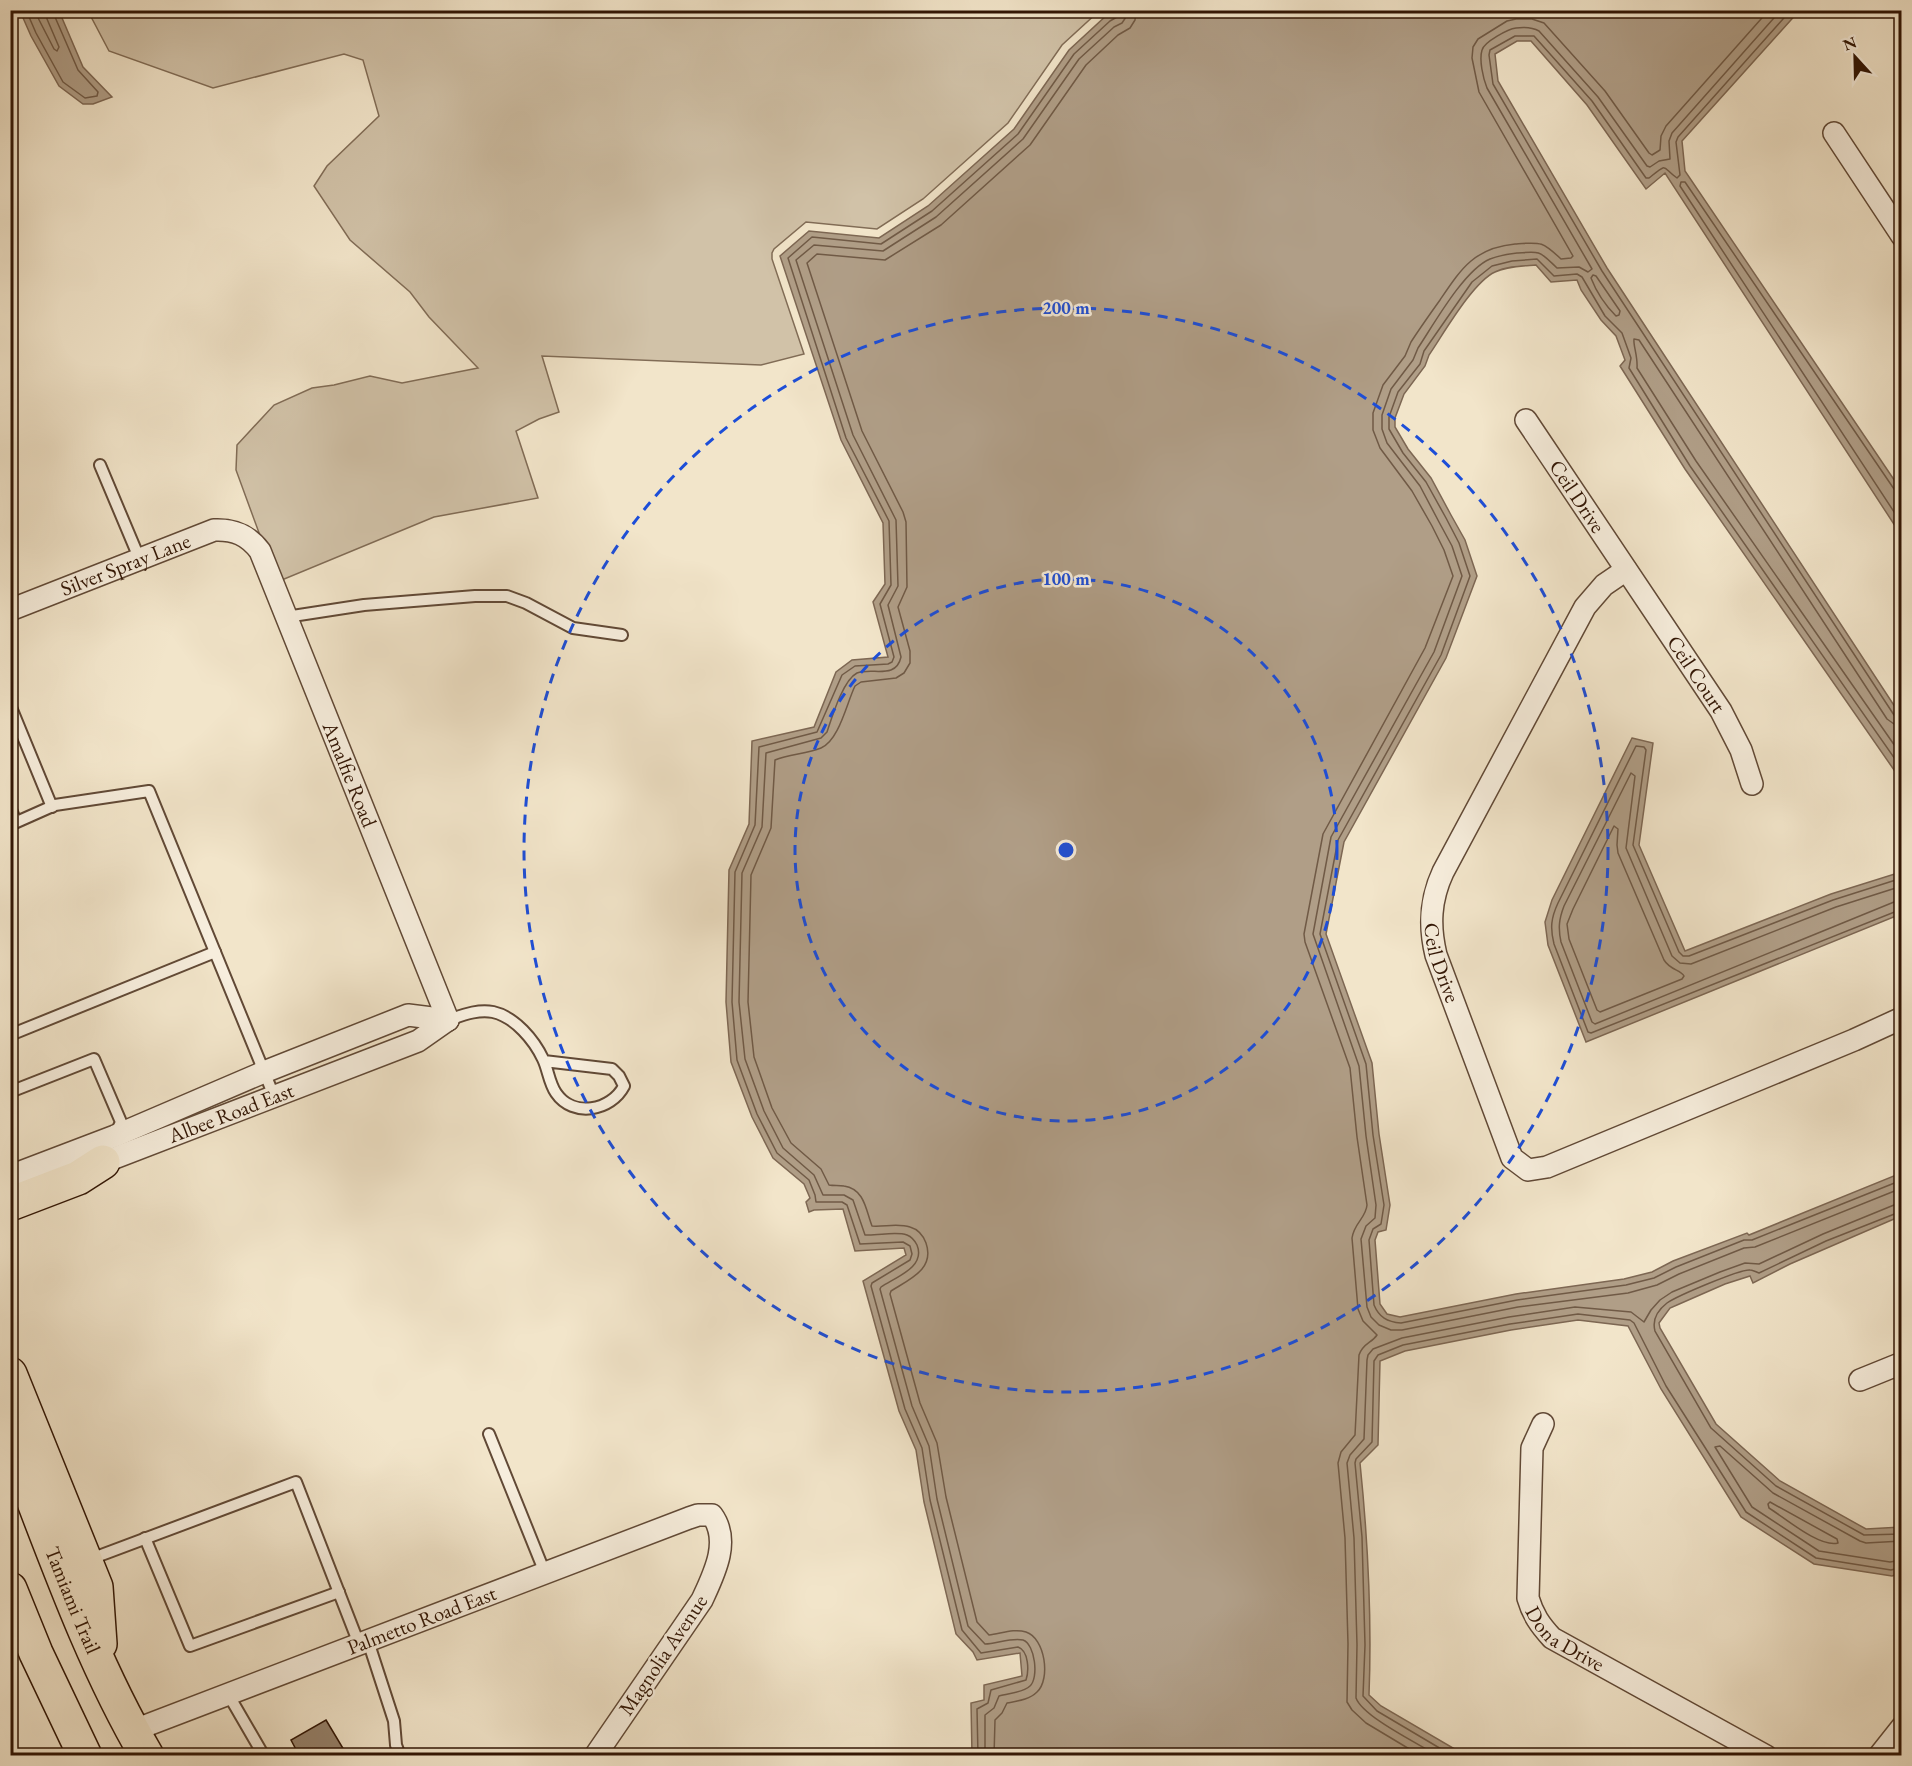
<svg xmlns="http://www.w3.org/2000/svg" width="1912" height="1766" viewBox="0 0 1912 1766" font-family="'EB Garamond',serif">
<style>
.green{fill:#d1c2a8;stroke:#816c56;stroke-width:1.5}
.water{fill:#b09e87;stroke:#7d6753;stroke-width:1.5}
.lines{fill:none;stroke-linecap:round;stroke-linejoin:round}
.shore{stroke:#705a46;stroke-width:1.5}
.building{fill:#95816b;stroke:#311504;stroke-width:1.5}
.service-casing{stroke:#614936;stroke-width:14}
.minor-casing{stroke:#614936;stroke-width:24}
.primary-casing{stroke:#311504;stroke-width:36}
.service{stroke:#f7eedd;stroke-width:10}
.minor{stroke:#f7eedd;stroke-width:21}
.primary{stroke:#f2e5ca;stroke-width:33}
.ring{fill:none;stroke:#1d4ed8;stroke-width:3;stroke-dasharray:10 8}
.labels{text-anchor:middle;stroke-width:5;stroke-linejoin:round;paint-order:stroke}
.street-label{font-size:21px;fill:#311504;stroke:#f7eedd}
.centre{fill:#1d4ed8;stroke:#f7eedd;stroke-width:3}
.ring-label{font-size:18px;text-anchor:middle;font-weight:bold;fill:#1d4ed8;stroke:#f7eedd;stroke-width:5;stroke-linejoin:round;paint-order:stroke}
</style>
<rect width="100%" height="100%" fill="#f2e5ca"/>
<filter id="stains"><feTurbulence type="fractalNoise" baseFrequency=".00333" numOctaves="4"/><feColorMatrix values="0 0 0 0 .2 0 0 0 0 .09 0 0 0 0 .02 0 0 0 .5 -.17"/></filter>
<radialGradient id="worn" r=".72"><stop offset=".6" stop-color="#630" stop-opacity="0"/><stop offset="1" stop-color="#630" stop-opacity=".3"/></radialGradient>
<polygon class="green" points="88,11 1099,11 1062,45 1008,123 923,199 877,229 806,222 774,249 772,253 772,259 804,354 761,365 542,356 559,412 539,419 516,431 538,498 434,517 277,582 236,470 237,445 274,405 312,388 334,385 370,376 402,383 478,368 429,317 410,292 350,240 314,186 327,166 379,116 363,60 344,54 213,88 109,51"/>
<g class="water">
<path d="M1121 10 1799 11 1682 141 1685 171 1901 490V535L1665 173 1646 189 1587 105 1531 41H1517L1495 54 1498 81 1607 268 1901 716V780L1685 469 1620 366 1625 360 1616 336 1601 320 1581 290 1577 280 1551 282 1536 265C1523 266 1507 266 1495 272 1473 282 1444 333 1429 355L1425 366 1404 394 1395 418V427L1408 449 1431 478 1451 515 1465 540 1477 576 1446 658 1344 842 1326 934 1372 1063 1379 1134 1390 1205 1386 1230 1378 1232 1375 1240 1380 1304 1387 1314 1400 1317 1516 1294 1624 1279 1652 1272 1673 1261 1747 1233 1749 1235 1901 1173V1216L1790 1264 1753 1283 1750 1276 1725 1284 1677 1305 1670 1308 1659 1323 1660 1328 1716 1424 1780 1481 1866 1529 1901 1527 1902 1573 1892 1576 1814 1564 1741 1517 1661 1389 1628 1326 1578 1320 1511 1330 1405 1351 1380 1361 1378 1445 1360 1463C1368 1541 1372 1617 1369 1695L1381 1706 1465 1755H972L971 1703 984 1700V1685L1022 1676 1020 1653 977 1660 973 1652 956 1634 924 1502 916 1450 899 1411 863 1281 906 1255 904 1248 855 1251 843 1209 814 1210 809 1212 806 1202 810 1198 804 1184 773 1158 752 1117 731 1062 726 1002 729 870 749 824 752 741 814 727 836 672 852 660 888 657 873 602 885 584 883 523 841 440 780 256 809 231 879 238 928 206 1014 129 1069 50 1107 15Z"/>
<polygon points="20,11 59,11 83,67 112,97 93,104 83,104 59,86 31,36"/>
<polygon points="1632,738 1653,743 1639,845 1685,951 1831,894 1901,872 1901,914 1586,1042 1548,945 1545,922 1552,900"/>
</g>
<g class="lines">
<g class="shore">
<polyline points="26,10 36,33 63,82 85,98 97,96 98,92 78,70 55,17 53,10"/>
<polyline points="34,10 54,49 57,51 59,47 47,19 46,10"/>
<path d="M1781 10 1672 133 1669 141 1670 159 1659 161 1650 167 1647 166 1598 97 1539 31C1532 27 1524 27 1516 28 1508 29 1484 42 1482 50 1479 60 1483 78 1487 88L1592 269 1588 272 1579 267 1557 268C1539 251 1542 251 1517 253 1508 254 1498 256 1490 259 1464 270 1434 324 1418 348L1413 360 1391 389 1382 415V429L1387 443 1420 486 1439 522 1452 546 1462 576 1434 652 1331 837 1313 934 1359 1066 1366 1136 1376 1205 1375 1218 1366 1226 1361 1239 1367 1307 1371 1317 1379 1325 1391 1330H1402L1518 1307 1628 1293 1657 1285 1679 1274 1744 1248 1755 1247 1902 1188"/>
<path d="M1791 10 1678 137 1676 142 1680 175 1677 178C1661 167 1669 162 1649 178H1646L1592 101 1534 36H1515L1490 50 1489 55 1493 84 1602 271 1894 715 1902 718"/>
<path d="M1593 275 1596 276 1620 311 1619 315 1616 316C1606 306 1596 291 1591 278Z"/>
<polyline points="1902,492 1894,489 1685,182 1681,182 1680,186 1902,524"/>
<path d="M1902 726 1894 724 1887 719 1639 340 1634 339C1633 345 1638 357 1637 368L1696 461 1902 756"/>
<path d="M1902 769 1690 466 1629 368 1631 358 1622 333 1605 316 1582 277 1577 274 1554 276 1537 259 1512 261 1492 266 1472 282 1424 351 1420 364 1398 392 1389 417V429L1403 453 1426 482 1446 518 1459 543 1470 576 1441 655 1338 840 1320 934 1366 1064 1373 1135 1384 1205 1381 1224 1373 1229 1369 1240 1374 1305C1379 1317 1387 1322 1401 1323L1517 1300 1626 1285 1654 1278 1676 1267 1744 1240H1752L1902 1180"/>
<path d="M1614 826 1618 829 1617 845 1618 853 1664 960C1670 970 1681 970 1684 976L1682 979 1600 1012 1597 1010 1569 939 1567 924 1573 909Z"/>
<path d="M1902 878 1833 900 1689 956H1683L1679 952 1633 845 1646 750 1644 747 1636 746 1558 903C1551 918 1550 928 1554 944L1588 1032 1591 1033 1902 909"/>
<path d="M1902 886 1836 907 1691 964 1680 963 1672 956 1626 848 1635 776 1631 773 1564 906C1559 919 1558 928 1561 942L1592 1022 1595 1024 1894 902 1902 901"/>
<path d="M1902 1211 1826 1241 1759 1273C1756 1272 1753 1270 1750 1270 1740 1269 1677 1296 1667 1303 1658 1310 1652 1320 1655 1331L1711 1428 1776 1486 1864 1535 1902 1534"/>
<path d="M1770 1502 1837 1539 1838 1543C1820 1548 1785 1518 1769 1508L1768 1504Z"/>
<polyline points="1902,1541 1866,1543 1860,1541 1773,1493 1720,1446 1715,1447 1752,1507 1819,1551 1890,1562 1902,1560"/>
<path d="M978 1756 977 1709 988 1703 991 1690 1026 1680C1029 1671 1029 1651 1018 1647L981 1653 962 1630 930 1500 922 1448 905 1409 871 1286 872 1283 910 1260 912 1254 910 1246 903 1242 860 1244 847 1205 842 1202H816L815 1195 809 1180 777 1153 757 1114 737 1060 732 1002 735 872 755 825 759 747 817 732 842 675 855 666 888 664 892 662 894 657 880 604 891 585 889 521 846 438 788 258 812 237 881 244 932 211 1018 134 1074 54 1110 21 1117 17 1119 10"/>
<path d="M985 1756V1715L994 1708 999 1696C1008 1693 1023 1693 1030 1686 1039 1678 1035 1644 1023 1640 1012 1637 996 1644 985 1644L968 1626 937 1499 929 1446 912 1406 880 1289 881 1287C896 1277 926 1267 917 1245 915 1241 912 1237 907 1235 895 1231 878 1236 865 1235L853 1200 844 1195H823L814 1175 783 1148 764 1111 745 1059 739 1002 742 873 762 827 766 753 821 738 827 732C832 717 843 680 857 673 872 667 896 680 901 657L888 605 898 586 896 520 853 435 796 260 814 245 883 251 936 217 1023 139 1079 59 1114 27 1122 23 1126 17 1127 10"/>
<path d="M994 1756 995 1720 1002 1713 1007 1703C1017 1701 1029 1700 1037 1692 1051 1679 1045 1638 1026 1632 1014 1628 1000 1634 989 1635L977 1622 946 1497 937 1443 920 1403 890 1294 891 1291C910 1279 935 1269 926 1243 923 1235 917 1229 910 1227 898 1223 884 1227 872 1226 866 1211 865 1189 844 1186 839 1185 834 1186 829 1185L821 1169 791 1143 772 1108 754 1057 748 1002 751 875 771 828 775 760C789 754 806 754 821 748 839 741 847 702 855 686L861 682 896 678 904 673 910 663V651L898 607 907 587 906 522 903 512 862 431 807 263 817 254 885 260 941 225 1030 145 1086 65 1118 35 1130 28 1135 20 1136 10"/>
<path d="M1421 1756 1366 1723 1352 1710 1347 1702 1348 1644 1345 1538 1338 1463 1341 1452 1355 1435 1359 1355C1363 1343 1372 1343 1377 1335L1363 1321 1358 1309 1352 1238C1354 1223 1366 1218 1367 1205L1357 1137 1350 1068 1305 942 1304 934 1323 834 1425 648 1453 576 1444 550 1432 526 1412 491 1380 448 1373 430V413L1383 385 1405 356 1411 342C1420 328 1430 314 1440 300 1461 269 1474 248 1515 244 1541 242 1542 241 1561 259L1571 258 1573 256 1479 92 1472 58 1473 47 1478 39 1507 21 1516 19H1532L1544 23 1605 91 1649 153 1652 155 1660 150 1661 136 1666 126 1769 10"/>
<path d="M1438 1756C1419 1744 1363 1717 1356 1698L1357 1645 1354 1538 1347 1463 1350 1455 1364 1439 1367 1360 1368 1355 1373 1349 1402 1338 1509 1317 1575 1307 1631 1312 1644 1322 1651 1310 1660 1300 1672 1292 1720 1272 1745 1263 1759 1264 1823 1234 1894 1205 1902 1204"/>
<polyline points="1453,1756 1377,1711 1363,1696 1365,1645 1362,1537 1355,1463 1356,1459 1372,1442 1374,1361 1378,1355 1403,1345 1510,1324 1578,1314 1630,1320 1634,1323 1666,1386 1746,1512 1816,1558 1891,1570 1902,1567"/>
</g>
</g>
<polygon class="building" points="326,1720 347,1755 299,1755 291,1740"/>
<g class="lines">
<g class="service-casing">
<g id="service">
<polyline points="100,465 140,560"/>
<polyline points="286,617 364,605 475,596 507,596 526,603 573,628 622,635"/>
<polyline points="10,705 52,807"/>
<polyline points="10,807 16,822"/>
<polyline points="10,825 55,805 149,791 274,1096"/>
<path d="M448 1020C463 1015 478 1009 493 1012 515 1017 534 1040 543 1059 548 1069 549 1083 556 1093 573 1118 611 1111 624 1086L619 1076 612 1069 544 1061"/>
<polyline points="10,1035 215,952"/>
<polyline points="10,1092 94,1059 121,1122 116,1133"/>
<polyline points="489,1434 545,1573"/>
<polyline points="145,1538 190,1646 339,1592"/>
<polyline points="88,1560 296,1482 359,1644"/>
<polyline points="368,1641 394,1721 396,1745 400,1756"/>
<polyline points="228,1694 264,1756"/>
</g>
</g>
<g class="minor-casing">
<g id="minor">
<polyline points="1834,133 1902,236"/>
<path id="s1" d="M1526 420 1721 711 1741 750 1752 784"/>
<path id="s2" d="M1626 570 1604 585 1585 607 1443 872C1430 900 1429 926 1436 955L1512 1158 1528 1170 1547 1167 1854 1040 1902 1018"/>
<path id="s3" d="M10 610 214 530C234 529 248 535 260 551L448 1020"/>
<path id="s4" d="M91 1167 418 1041 448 1020"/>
<polyline points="10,1176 115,1136 264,1072 408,1015 448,1020"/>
<polyline points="1860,1380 1902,1363"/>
<path id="s5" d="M1543 1424 1532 1448 1528 1598C1533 1615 1540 1625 1552 1638L1766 1756"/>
<path id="s6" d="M132 1731 689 1518 698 1515H712C731 1541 714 1574 702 1600L595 1756"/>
<polyline points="1879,1756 1902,1727"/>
</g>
</g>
<g class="primary-casing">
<g id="primary">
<polyline points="10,1204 78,1178 103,1162"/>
<polyline points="10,1374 96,1587 100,1644"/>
<path id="s7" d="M10 1440C52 1547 89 1657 147 1756"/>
<polyline points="10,1589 36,1653 85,1756"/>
</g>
</g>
<use href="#service" class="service"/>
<use href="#minor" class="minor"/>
<use href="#primary" class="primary"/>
</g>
<g class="ring">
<circle cx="1066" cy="850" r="271"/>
<circle cx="1066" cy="850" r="542"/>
</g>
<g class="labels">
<g class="street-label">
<text dy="7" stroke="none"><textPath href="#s1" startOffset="92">Ceil Drive</textPath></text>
<text dy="7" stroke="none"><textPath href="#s3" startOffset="124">Silver Spray Lane</textPath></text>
<text dy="7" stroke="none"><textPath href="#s1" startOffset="306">Ceil Court</textPath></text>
<text dy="7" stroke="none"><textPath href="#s3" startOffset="513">Amalfie Road</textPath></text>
<text dy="7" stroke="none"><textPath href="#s2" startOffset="450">Ceil Drive</textPath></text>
<text dy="7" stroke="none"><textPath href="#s4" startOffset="150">Albee Road East</textPath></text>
<text dy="7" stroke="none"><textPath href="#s7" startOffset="172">Tamiami Trail</textPath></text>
<text dy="7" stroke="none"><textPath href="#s6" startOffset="310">Palmetto Road East</textPath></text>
<text dy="7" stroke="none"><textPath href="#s5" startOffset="234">Dona Drive</textPath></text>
<text transform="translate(663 1655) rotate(-56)" y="7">Magnolia Avenue</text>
</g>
</g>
<circle cx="1066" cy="850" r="9" class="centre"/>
<g class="ring-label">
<text x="1066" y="314">200 m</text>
<text x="1066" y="585">100 m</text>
</g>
<rect width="1912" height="1766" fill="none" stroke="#f2e5ca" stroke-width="36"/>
<rect x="12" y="12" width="1888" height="1742" fill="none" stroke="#311504" stroke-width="3"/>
<rect x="18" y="18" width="1876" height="1730" fill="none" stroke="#311504" stroke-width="1.5"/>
<g transform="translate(1855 57) rotate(338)" stroke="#f7eedd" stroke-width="4.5" paint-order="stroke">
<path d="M0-4.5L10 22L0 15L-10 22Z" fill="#311504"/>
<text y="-9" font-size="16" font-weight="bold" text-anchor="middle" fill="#311504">N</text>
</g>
<rect width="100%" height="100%" filter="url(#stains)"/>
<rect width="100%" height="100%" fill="url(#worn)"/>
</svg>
